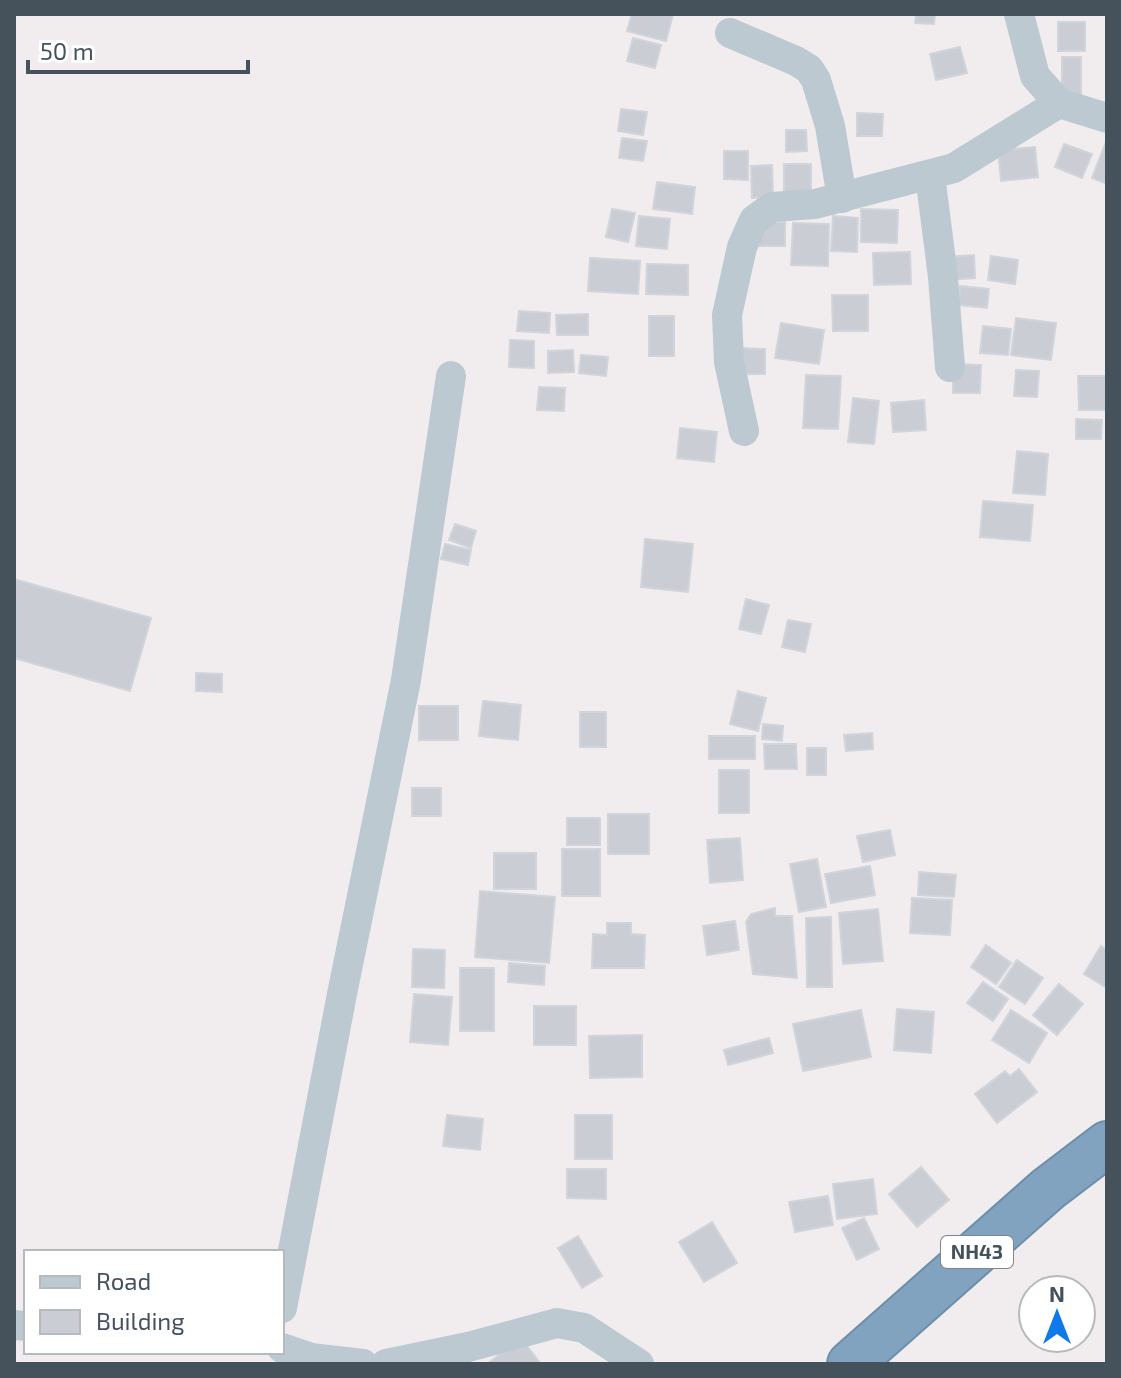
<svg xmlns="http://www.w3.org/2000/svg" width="1121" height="1378" viewBox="0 0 1121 1378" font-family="'Exo 2',sans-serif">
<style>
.building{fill:#cacdd3;stroke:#d1d4da;stroke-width:2}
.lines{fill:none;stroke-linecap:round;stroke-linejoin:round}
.highway-casing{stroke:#6d8eab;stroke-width:48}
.street{stroke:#bdc9d1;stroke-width:30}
.highway{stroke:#82a3c0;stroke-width:44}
.labels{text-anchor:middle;stroke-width:6;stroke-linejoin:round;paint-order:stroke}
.shield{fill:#fff;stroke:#7d868d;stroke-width:2}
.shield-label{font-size:20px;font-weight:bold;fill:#45525c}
</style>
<rect width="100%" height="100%" fill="#f1edee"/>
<g class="building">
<polygon points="632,14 673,14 666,41 627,31"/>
<polygon points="916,14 935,14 934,24 915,23"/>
<rect x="1058" y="22" width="27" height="29"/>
<polygon points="633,38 661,45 655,68 627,61"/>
<polygon points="960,47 967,73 936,80 930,54"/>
<rect x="1062" y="57" width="19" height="41"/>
<polygon points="621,109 647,112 643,135 618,131"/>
<polygon points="857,113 883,114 882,136 857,136"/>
<polygon points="786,130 806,130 807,151 786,152"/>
<polygon points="622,138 647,141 643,161 619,158"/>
<polygon points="1107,139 1107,184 1092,178"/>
<polygon points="1064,144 1092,154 1082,178 1055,167"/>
<polygon points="1035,147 1038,177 1001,181 998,150"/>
<polygon points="724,151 748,151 748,180 724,179"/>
<rect x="784" y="164" width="27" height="33"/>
<polygon points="772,165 773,197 752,198 751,166"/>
<polygon points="657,182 695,187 692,214 653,209"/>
<polygon points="612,209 635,213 628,242 606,237"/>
<polygon points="861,209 898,210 897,243 861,242"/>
<polygon points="639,216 670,219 667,249 636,246"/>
<polygon points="833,216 858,218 857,252 831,251"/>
<rect x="759" y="222" width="26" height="24"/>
<polygon points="793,223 829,224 828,266 791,265"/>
<polygon points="910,252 911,284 874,285 873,253"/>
<polygon points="974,255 975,278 949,280 947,257"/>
<polygon points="991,256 1018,260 1015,284 988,280"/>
<polygon points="590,258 640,261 638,294 588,291"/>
<polygon points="647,264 688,265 688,295 646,294"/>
<polygon points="960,286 989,289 987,308 959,305"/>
<polygon points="832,295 868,295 868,331 833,331"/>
<polygon points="519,311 550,313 549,333 517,331"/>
<polygon points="588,314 588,335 557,335 556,315"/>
<rect x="649" y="316" width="25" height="40"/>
<polygon points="1016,318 1056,323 1051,360 1011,355"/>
<polygon points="781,323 824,330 819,364 775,358"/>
<polygon points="983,326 1011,329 1008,355 980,353"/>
<polygon points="510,340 534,341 534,368 509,367"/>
<polygon points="741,348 765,349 765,374 741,374"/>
<polygon points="573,350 574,372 548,373 548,351"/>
<polygon points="581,355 608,357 606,376 579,373"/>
<polygon points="953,364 981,365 980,393 953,393"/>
<polygon points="1016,370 1039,371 1037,397 1014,396"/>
<polygon points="806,375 841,376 838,429 803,428"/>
<polygon points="1078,376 1107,376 1107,410 1079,410"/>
<polygon points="539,387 565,388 564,411 537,410"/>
<polygon points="853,398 879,401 874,444 848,442"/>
<polygon points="924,400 926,430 893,432 891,403"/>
<polygon points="1076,419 1102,420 1101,439 1076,439"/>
<polygon points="680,428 717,432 714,462 677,458"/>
<polygon points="1017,451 1048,454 1045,495 1013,493"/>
<polygon points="983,501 1033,505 1030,541 980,537"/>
<polygon points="455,524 476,531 471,548 449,540"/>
<polygon points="645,539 693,544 688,592 641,587"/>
<polygon points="445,544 471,550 468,565 441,559"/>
<polygon points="14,579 151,618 130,691 14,658"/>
<polygon points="746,599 769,605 761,634 739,629"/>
<polygon points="788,620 811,624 805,652 782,647"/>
<polygon points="196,673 222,674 222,692 196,691"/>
<polygon points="738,691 766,698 758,731 730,724"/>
<polygon points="483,701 521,705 518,740 479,736"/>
<rect x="419" y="706" width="39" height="34"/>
<rect x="580" y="712" width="26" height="35"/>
<polygon points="763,724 783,726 782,741 762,739"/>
<polygon points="872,733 873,749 846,751 844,735"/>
<rect x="709" y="736" width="46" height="23"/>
<polygon points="764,744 796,744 797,769 765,769"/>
<rect x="807" y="748" width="19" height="27"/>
<rect x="719" y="770" width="30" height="43"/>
<rect x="412" y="788" width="29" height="28"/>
<rect x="608" y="814" width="41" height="40"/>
<rect x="567" y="818" width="33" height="27"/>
<polygon points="890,830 895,855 863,862 857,836"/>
<polygon points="740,838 743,880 710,883 707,840"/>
<rect x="562" y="849" width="38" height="47"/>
<rect x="494" y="853" width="42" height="36"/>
<polygon points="817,859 826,907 799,912 790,864"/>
<polygon points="870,866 875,895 831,903 825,874"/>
<polygon points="919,872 956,875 954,897 918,895"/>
<polygon points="480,891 555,897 549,963 475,957"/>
<polygon points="912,898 952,900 950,935 910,933"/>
<polygon points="775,908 775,916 792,916 797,978 753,974 746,922 751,914"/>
<polygon points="878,909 883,961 843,964 839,913"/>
<polygon points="831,917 832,987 807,987 806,918"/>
<polygon points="735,921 739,950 707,955 703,926"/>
<polygon points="607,923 631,923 631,934 645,935 644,968 592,968 593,934 607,935"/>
<polygon points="986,945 1011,963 996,984 971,967"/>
<polygon points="1101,946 1107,950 1107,988 1084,974"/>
<polygon points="413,949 445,950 444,988 412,987"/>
<polygon points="1017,960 1043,978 1025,1004 999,987"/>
<polygon points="509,963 545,966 544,985 508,982"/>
<rect x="460" y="968" width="34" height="63"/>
<polygon points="983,982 1008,999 993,1021 967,1003"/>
<polygon points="1059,984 1083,1004 1057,1035 1033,1015"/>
<polygon points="414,994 452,997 448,1045 410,1042"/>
<rect x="534" y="1006" width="42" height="39"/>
<polygon points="897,1009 934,1012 931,1053 894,1050"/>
<polygon points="861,1010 871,1057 803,1071 793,1024"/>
<polygon points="1011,1010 1047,1033 1029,1063 992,1040"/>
<polygon points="642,1035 642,1077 590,1078 589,1036"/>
<polygon points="769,1038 773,1053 728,1065 724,1050"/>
<polygon points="1019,1069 1037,1092 997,1123 975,1094 1005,1071 1010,1076"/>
<polygon points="447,1115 483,1119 480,1150 443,1146"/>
<rect x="575" y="1115" width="37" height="44"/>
<polygon points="921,1167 949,1200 917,1227 889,1194"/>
<polygon points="567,1169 606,1169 606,1199 567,1198"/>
<polygon points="873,1179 877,1214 837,1219 833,1184"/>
<polygon points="828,1196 833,1225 795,1232 789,1202"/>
<polygon points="864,1218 879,1249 857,1260 842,1228"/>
<polygon points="712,1222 737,1263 704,1282 679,1242"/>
<polygon points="578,1236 602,1276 582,1288 558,1248"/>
<polygon points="521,1338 540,1363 487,1364"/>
</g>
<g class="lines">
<g class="highway-casing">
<polyline id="highway" points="850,1364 1048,1189 1107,1144"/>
</g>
<g class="street">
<polyline points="1019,14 1035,76 1059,103 1107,118"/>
<polyline points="730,33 796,61 809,69 816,80 830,126 842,198"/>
<polyline points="930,175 943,277 950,367"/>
<polyline points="744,431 729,362 727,315 742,247 754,220 772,207 815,204 954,168 1059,103"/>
<polyline points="282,1308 342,994 406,680 451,376"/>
<polyline points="14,1325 26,1326"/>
<polyline points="282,1348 311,1358 363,1364"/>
<polyline points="386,1364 468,1347 557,1323 584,1328 639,1364"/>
</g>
<use href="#highway" class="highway"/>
</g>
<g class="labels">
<rect class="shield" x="941" y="1236" width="72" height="32" rx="6"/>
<g class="shield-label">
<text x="977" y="1259">NH43</text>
</g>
</g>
<rect width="1121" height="1378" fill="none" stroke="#45525c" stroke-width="32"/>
<rect x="24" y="1250" width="260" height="104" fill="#ffffff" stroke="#b5babe" stroke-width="2"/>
<rect x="40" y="1276" width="40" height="12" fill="#bdc9d1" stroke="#b5babe" stroke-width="2"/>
<text x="96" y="1290" font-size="24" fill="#45525c">Road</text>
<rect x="40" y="1310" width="40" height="24" fill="#cacdd3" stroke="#b5babe" stroke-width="2"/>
<text x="96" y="1330" font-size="24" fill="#45525c">Building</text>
<g transform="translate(1057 1314)"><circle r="38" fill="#ffffff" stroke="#b5babe" stroke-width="2"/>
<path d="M0-6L14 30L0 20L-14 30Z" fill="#0f79e9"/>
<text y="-12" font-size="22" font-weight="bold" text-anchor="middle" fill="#45525c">N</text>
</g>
<path d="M28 60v12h220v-12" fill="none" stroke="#45525c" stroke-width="4"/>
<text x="40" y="60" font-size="24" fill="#45525c" stroke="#ffffff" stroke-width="6" paint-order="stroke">50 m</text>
</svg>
